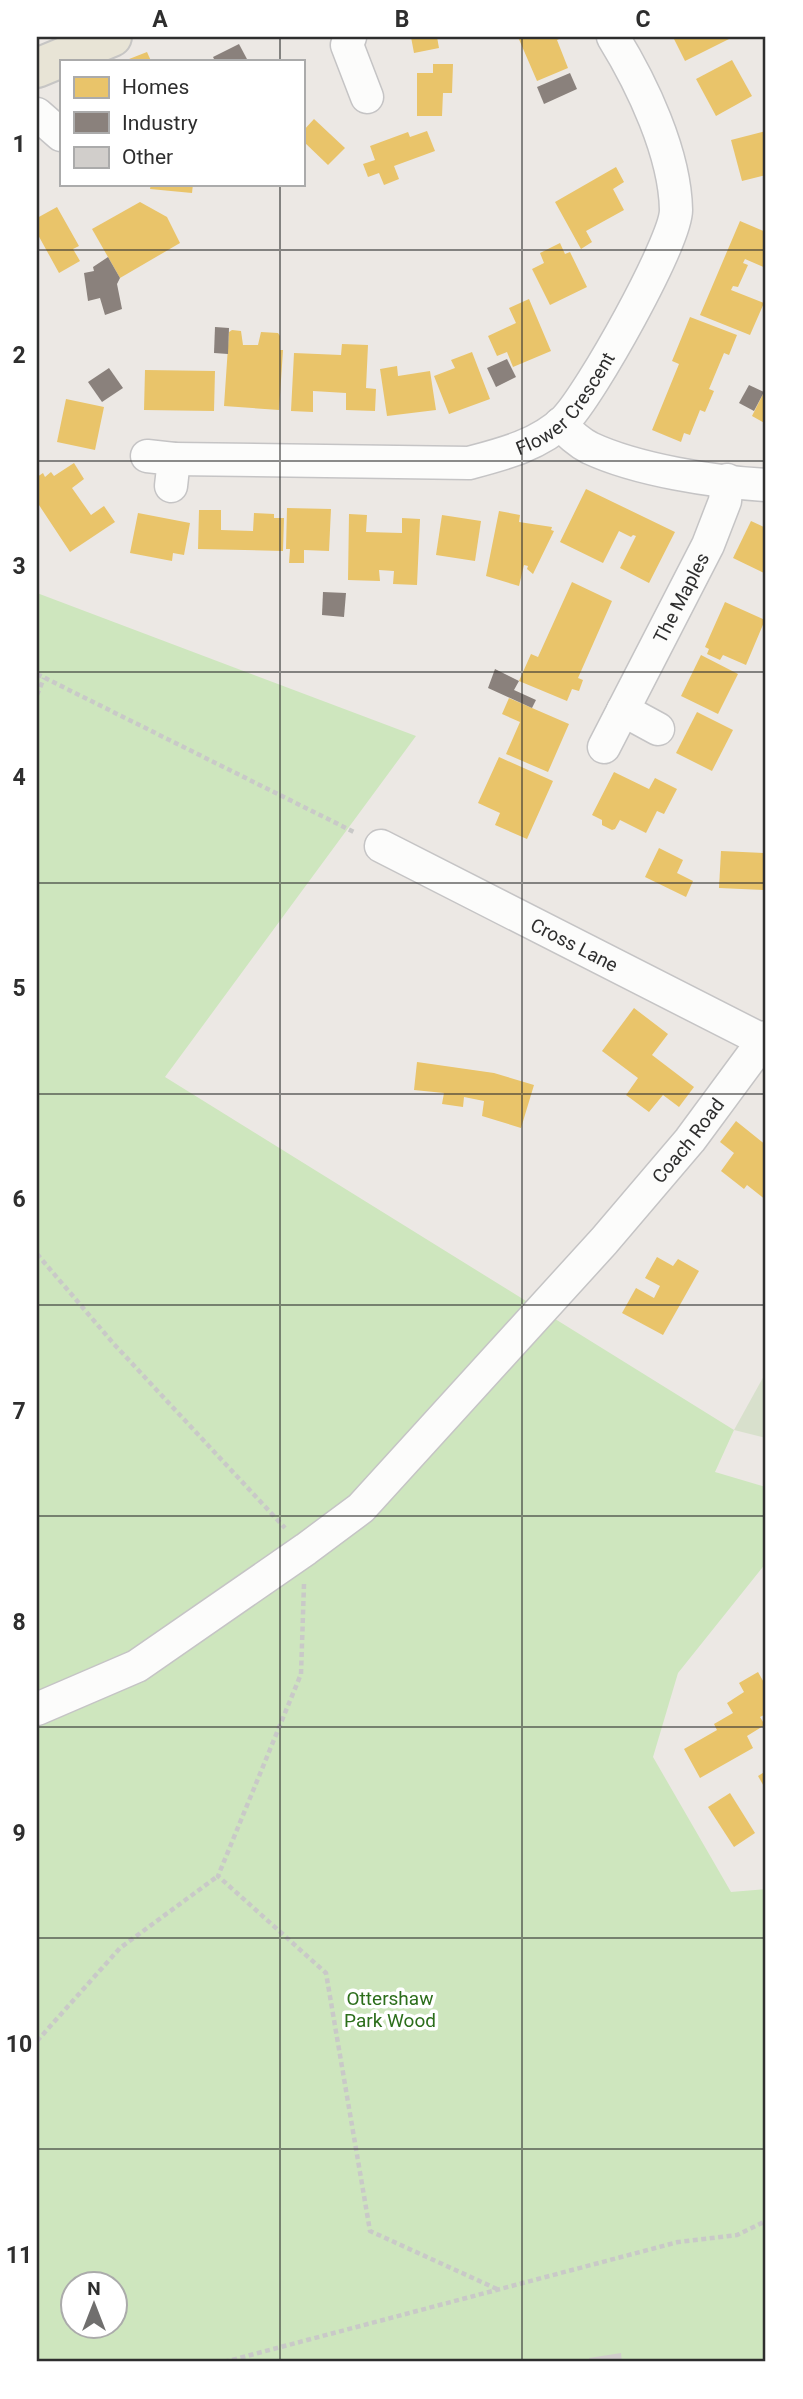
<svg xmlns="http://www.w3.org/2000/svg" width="803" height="2399" viewBox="0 0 803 2399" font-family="Roboto,sans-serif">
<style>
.green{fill:#cee6be;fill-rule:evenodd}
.cemetery{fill:#d8e0cc}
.homes{fill:#e9c46a}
.industry{fill:#8a817c}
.building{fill:#d1cecb}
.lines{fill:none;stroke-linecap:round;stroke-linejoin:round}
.minor-casing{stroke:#c5c4c5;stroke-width:35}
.major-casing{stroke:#c6c5c4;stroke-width:42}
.path{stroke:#c9c9c8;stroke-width:4.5;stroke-dasharray:5 3.5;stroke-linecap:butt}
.minor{stroke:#fcfcfb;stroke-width:32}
.major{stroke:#e8e4d6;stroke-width:38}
.grid{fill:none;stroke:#2e2e2e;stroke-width:2;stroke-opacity:0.55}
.labels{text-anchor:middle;stroke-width:7;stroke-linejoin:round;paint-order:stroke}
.street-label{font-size:19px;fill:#2e2e2e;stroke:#fff}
.park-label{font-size:19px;fill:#2c6e1b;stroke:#fff}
.neatline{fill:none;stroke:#2e2e2e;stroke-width:2.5}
.grid-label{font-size:23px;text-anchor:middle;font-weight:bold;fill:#2e2e2e}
</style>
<rect width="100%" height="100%" fill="#ece8e4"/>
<path class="green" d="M37 593 416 736 165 1077 734 1430 715 1472 766 1487V1563L678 1673 653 1757 731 1892 766 1889 765 2362H37ZM74 2284H116V2326H74Z"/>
<polygon class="cemetery" points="766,1372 766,1438 734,1430"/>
<g class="homes">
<polygon points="411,37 437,37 439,48 414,53"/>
<polygon points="518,37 563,37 557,40 568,68 537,81"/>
<polygon points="673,37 733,37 685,61"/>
<polygon points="147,52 151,61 124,61"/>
<polygon points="732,60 752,96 716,116 696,79"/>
<polygon points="433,64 453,64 452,93 443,93 442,116 417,116 417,73 433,73"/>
<polygon points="314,119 345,148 328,165 303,141 303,131"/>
<polygon points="427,131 435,151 394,166 399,179 384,185 379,173 368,177 363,164 375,160 370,146 408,132 410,137"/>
<polygon points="766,131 766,175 742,181 731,140"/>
<polygon points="616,167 624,182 613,189 624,210 586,231 592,242 581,249 555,202"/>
<polygon points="151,184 193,184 192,193 150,189"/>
<polygon points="140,202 167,217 180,243 120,278 92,229"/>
<polygon points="57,207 79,246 73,249 80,261 59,273 37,233 37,218"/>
<polygon points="740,221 766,232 766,268 745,259 743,263 748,265 738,287 733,286 731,290 764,303 750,335 700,315"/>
<polygon points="560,243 565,254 570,252 587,287 550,305 532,269 544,263 540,253"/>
<polygon points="529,299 551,351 513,367 507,352 497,356 488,336 516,323 509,308"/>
<polygon points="690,317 737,335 729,355 724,353 709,389 714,391 705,412 700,410 690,435 684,433 681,442 652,430 679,364 672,361"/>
<polygon points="232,330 241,331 243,345 258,345 261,332 278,333 280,336 280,350 283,350 279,410 224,406 229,332"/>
<polygon points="342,344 368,345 366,388 376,389 375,411 346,410 346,393 313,391 313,412 291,411 294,353 341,355"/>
<polygon points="472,352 490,399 449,414 434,376 455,368 451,360"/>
<polygon points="397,366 398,376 430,371 436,410 387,416 380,369"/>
<polygon points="145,370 215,371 214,411 144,410"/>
<polygon points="766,388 766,424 752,416"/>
<polygon points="66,399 104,407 95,450 57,442"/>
<polygon points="74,463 84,479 72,488 91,515 104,506 115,522 70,552 37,502 37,477 43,473 45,477 51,472 54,476"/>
<polygon points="586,489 675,532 649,583 620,568 636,536 633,535 631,537 619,531 603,563 560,542"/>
<polygon points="287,508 331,509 329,551 304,550 304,563 289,563 290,549 286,549"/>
<polygon points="199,510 221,510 221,530 253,531 254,513 274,514 274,518 284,518 283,551 198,549"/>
<polygon points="499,511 520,515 519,522 552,527 551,530 554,531 533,574 527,569 528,566 524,565 519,586 486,576"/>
<polygon points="138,513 190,523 184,555 173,553 172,561 130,553"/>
<polygon points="349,514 367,515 366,532 402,533 402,518 420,519 417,585 393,584 394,571 379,570 380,581 348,580"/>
<polygon points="442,515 481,521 475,561 436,555"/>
<polygon points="751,521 766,528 766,574 733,558"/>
<polygon points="572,582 612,601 578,678 583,680 579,691 572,689 567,701 519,681 531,654 538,657"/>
<polygon points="725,602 765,620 746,665 723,655 720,660 707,654 709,649 705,647"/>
<polygon points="701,655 738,674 718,714 681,696"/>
<polygon points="509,698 569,724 548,772 506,754 520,722 502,714"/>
<polygon points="697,712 733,730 712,771 676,753"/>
<polygon points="499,757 553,781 527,839 495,825 500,813 478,803"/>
<polygon points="614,772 649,789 655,778 677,789 664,814 657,811 646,833 620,820 615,829 612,830 602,825 602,820 592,815"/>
<polygon points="659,848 683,860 677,873 693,881 686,897 645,877"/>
<polygon points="721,851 766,853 766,890 719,888"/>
<polygon points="634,1008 668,1034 652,1055 694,1087 679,1107 663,1095 649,1112 626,1095 638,1078 602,1051"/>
<polygon points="417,1062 494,1073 534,1085 521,1128 482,1116 484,1101 464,1097 463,1107 442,1104 444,1093 414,1090"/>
<polygon points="736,1121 766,1145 766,1200 747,1185 744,1189 721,1171 734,1153 720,1142"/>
<polygon points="657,1257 673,1266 678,1259 699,1271 663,1335 622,1313 636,1288 654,1298 660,1286 645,1278"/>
<polygon points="758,1672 766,1686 766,1714 760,1717 765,1725 747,1736 753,1748 700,1778 684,1749 717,1730 714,1724 733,1713 727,1703 744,1692 739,1683"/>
<polygon points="766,1771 766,1790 758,1776"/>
<polygon points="730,1793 755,1833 734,1847 708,1807"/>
</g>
<g class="industry">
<polygon points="239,44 248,61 215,61 213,57"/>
<polygon points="570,73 577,89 544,104 537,87"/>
<polygon points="108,257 120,278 117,284 122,309 105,315 100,298 88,301 84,273 94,271 93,267"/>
<polygon points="215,327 229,328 228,354 214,353"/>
<polygon points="507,359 516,377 496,387 487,368"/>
<polygon points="109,368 123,388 102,402 88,382"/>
<polygon points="749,385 764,392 754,411 739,403"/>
<polygon points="323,592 346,593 344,617 322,615"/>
<polygon points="495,669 519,681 514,690 536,700 532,708 488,688"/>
</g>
<polygon class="building" points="621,2353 622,2362 590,2362 589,2358"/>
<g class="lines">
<g class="minor-casing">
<g id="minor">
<polyline points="350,37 347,45 367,97"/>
<polyline points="37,114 61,135"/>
<path d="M560 424C569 433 578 442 590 448 637 470 714 482 766 485"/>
<polyline points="147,456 174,459 171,486"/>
<path id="s1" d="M174 459 469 463C503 454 539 445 565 420 590 395 676 242 676 210 675 153 642 84 613 37"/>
<polyline points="623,710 658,729"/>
<path id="s2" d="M604 747 708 545 725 501 727 480"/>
<path id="s3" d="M381 846 766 1042"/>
<path id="s4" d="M37 1709 137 1666 306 1549 361 1508 604 1241 690 1140 766 1037"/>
</g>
</g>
<g class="major-casing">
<polyline id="major" points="37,68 112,37"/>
</g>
<g class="path">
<polyline points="37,674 356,833"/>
<polyline points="37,695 44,678"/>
<polyline points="37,1254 113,1343 285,1528"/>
<polyline points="304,1584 301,1674 218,1876 326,1973 370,2231 497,2289"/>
<polyline points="37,2041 120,1948 218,1876"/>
<polyline points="224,2362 678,2242 737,2235 766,2221"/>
</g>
<use href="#minor" class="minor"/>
<use href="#major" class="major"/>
</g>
<path class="grid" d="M280 37V61M522 37V2362M280 184V2362M37 250H766M37 461H766M37 672H766M37 883H766M37 1094H766M37 1305H766M37 1516H766M37 1727H766M37 1938H766M37 2149H766"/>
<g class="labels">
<g class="street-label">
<text dy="7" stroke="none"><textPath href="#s1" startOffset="413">Flower Crescent</textPath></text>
<text dy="7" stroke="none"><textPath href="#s2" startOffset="168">The Maples</textPath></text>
<text dy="7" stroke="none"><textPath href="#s3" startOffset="217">Cross Lane</textPath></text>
<text dy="7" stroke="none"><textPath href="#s4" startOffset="875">Coach Road</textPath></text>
</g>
<g class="park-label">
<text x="390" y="2005">Ottershaw<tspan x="390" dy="22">Park Wood</tspan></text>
</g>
</g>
<rect width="803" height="2399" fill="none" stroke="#ffffff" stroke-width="77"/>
<rect x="60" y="60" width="245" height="126" fill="#ffffff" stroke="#ababab" stroke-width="2"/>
<rect x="74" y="77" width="35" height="21" fill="#e9c46a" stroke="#ababab" stroke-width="2"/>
<text x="122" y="94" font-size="21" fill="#2e2e2e">Homes</text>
<rect x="74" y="112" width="35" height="21" fill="#8a817c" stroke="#ababab" stroke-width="2"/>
<text x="122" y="130" font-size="21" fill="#2e2e2e">Industry</text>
<rect x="74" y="147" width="35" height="21" fill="#d1cecb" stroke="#ababab" stroke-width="2"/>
<text x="122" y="164" font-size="21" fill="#2e2e2e">Other</text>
<g transform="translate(94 2305)"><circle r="33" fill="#ffffff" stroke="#ababab" stroke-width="2"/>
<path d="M0-5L12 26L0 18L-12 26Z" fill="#706f6e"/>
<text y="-10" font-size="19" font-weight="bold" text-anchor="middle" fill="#2e2e2e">N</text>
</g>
<rect x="38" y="38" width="726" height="2322" class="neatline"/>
<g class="grid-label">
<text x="160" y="27">A</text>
<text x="402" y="27">B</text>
<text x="643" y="27">C</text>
<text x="19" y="152">1</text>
<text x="19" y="363">2</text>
<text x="19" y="574">3</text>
<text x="19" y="785">4</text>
<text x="19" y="996">5</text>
<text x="19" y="1207">6</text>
<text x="19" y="1419">7</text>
<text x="19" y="1630">8</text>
<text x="19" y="1841">9</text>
<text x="19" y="2052">10</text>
<text x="19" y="2263">11</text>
</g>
</svg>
